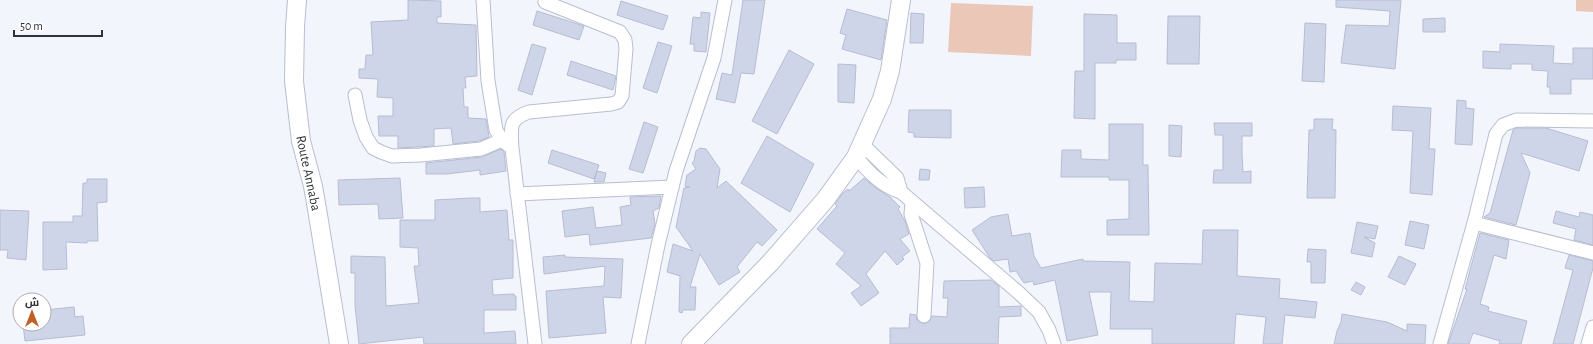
<svg xmlns="http://www.w3.org/2000/svg" width="1593" height="344" viewBox="0 0 1593 344" font-family="'Alegreya Sans',Cairo,sans-serif">
<style>
.green{fill:#eac7b7}
.building{fill:#cfd5e9;stroke:#b7bdd0}
.lines{fill:none;stroke-linecap:round;stroke-linejoin:round}
.street-casing{stroke:#b8bed1;stroke-width:15}
.secondary-casing{stroke:#b8bed1;stroke-width:20}
.street{stroke:#fff;stroke-width:13}
.secondary{stroke:#fff;stroke-width:18}
.labels{text-anchor:middle;stroke-width:3.5;stroke-linejoin:round;paint-order:stroke}
.street-label{font-size:14px;fill:#2f323a;stroke:#fff}
</style>
<rect width="100%" height="100%" fill="#f3f5fd"/>
<g class="green">
<polygon points="1576,0 1593,0 1593,12 1576,11"/>
<polygon points="951,3 1033,6 1031,56 948,52"/>
</g>
<g class="building">
<polygon points="408,0 441,1 441,17 437,17 437,23 476,25 477,76 465,77 466,88 463,88 464,107 468,107 468,118 486,119 489,137 479,141 453,144 451,128 434,129 434,146 398,148 398,136 379,136 378,116 393,116 393,98 377,97 378,79 359,78 359,69 365,69 366,55 373,55 371,22 408,20"/>
<polygon points="743,0 765,0 754,74 741,73 735,103 716,99 722,73 732,75"/>
<polygon points="1336,0 1401,0 1395,69 1341,63 1346,25 1389,26 1390,11 1336,7"/>
<polygon points="621,1 668,16 663,30 617,15"/>
<polygon points="847,9 887,20 881,60 842,49 846,35 840,33"/>
<polygon points="537,11 584,26 579,40 533,25"/>
<polygon points="701,12 710,13 706,52 694,51 694,44 690,44 693,17 701,18"/>
<polygon points="911,13 924,14 923,43 910,43"/>
<polygon points="1084,14 1117,15 1117,43 1136,43 1136,60 1116,60 1116,63 1095,63 1095,119 1074,118 1075,71 1084,71"/>
<polygon points="1168,16 1200,16 1199,64 1167,64"/>
<polygon points="1445,18 1445,32 1423,32 1423,19"/>
<polygon points="1305,23 1326,24 1324,82 1302,81"/>
<polygon points="658,42 672,46 657,93 643,88"/>
<polygon points="532,44 546,48 532,95 518,90"/>
<polygon points="1500,44 1554,46 1553,63 1573,64 1573,48 1593,48 1593,79 1571,79 1571,94 1550,94 1550,87 1547,87 1548,71 1532,70 1532,64 1511,64 1511,69 1483,68 1483,51 1500,52"/>
<polygon points="789,50 814,64 777,134 752,121"/>
<polygon points="571,61 616,76 613,90 567,75"/>
<polygon points="838,64 856,65 854,103 838,102"/>
<polygon points="1457,100 1466,101 1466,108 1474,109 1472,145 1455,144"/>
<polygon points="1393,106 1431,108 1429,149 1435,149 1432,195 1410,193 1413,131 1392,130"/>
<polygon points="909,110 951,110 951,138 914,137 914,133 908,132"/>
<polygon points="1314,119 1333,119 1332,129 1336,130 1335,198 1307,198 1309,130 1314,130"/>
<polygon points="644,122 658,127 643,173 629,169"/>
<polygon points="1214,123 1252,123 1252,136 1242,136 1242,154 1243,172 1251,171 1251,183 1213,183 1214,170 1223,170 1223,135 1215,135"/>
<polygon points="1109,124 1143,124 1143,165 1148,165 1149,235 1107,235 1107,220 1129,219 1129,180 1109,180 1109,177 1061,177 1062,150 1081,150 1081,159 1109,160"/>
<polygon points="1169,125 1182,126 1181,157 1169,156"/>
<polygon points="1517,128 1546,128 1588,141 1579,171 1521,153 1530,173 1516,225 1484,217 1490,213 1513,130"/>
<polygon points="767,136 814,164 790,212 741,183"/>
<polygon points="700,148 706,149 720,169 717,188 726,181 777,230 762,246 757,242 737,267 740,272 719,285 700,254 690,287 696,287 695,310 683,310 682,313 679,312 680,276 667,272 673,244 693,251 676,227 684,188 690,187 685,186 687,175 696,169 692,163 694,161 696,151"/>
<polygon points="501,149 504,152 506,171 480,175 480,170 447,174 426,174 426,163 482,157"/>
<polygon points="552,150 599,165 594,179 548,163"/>
<polygon points="920,169 930,170 929,180 919,180"/>
<polygon points="597,171 606,173 604,182 594,182"/>
<polygon points="400,178 403,218 379,219 378,204 339,205 338,180"/>
<polygon points="864,178 877,189 890,197 900,207 898,209 905,221 909,234 900,239 910,251 902,257 904,259 897,265 885,251 866,274 879,293 861,306 851,293 861,286 836,264 845,253 817,229 837,206 835,204 843,193 848,189 849,191"/>
<polygon points="87,179 107,179 107,202 97,203 98,241 87,241 87,243 66,242 67,269 43,270 43,222 73,222 73,216 82,216 83,183 87,183"/>
<polygon points="984,187 985,207 965,208 964,188"/>
<polygon points="661,196 659,208 653,211 655,224 651,238 590,245 589,234 565,237 562,211 593,207 596,228 622,225 620,207 631,205 630,197"/>
<polygon points="471,198 480,198 480,212 507,210 509,240 513,240 513,278 492,280 493,295 514,294 514,296 516,296 516,310 484,310 484,333 515,331 516,344 424,344 423,337 359,344 355,305 355,273 351,273 351,256 385,257 386,306 419,303 414,266 419,266 418,248 400,247 400,220 435,220 435,200"/>
<polygon points="0,210 29,211 26,260 7,258 8,250 0,250"/>
<polygon points="1556,211 1579,217 1580,212 1593,215 1593,245 1574,240 1576,229 1553,223"/>
<polygon points="1008,214 1012,236 1030,233 1034,256 1041,268 1083,259 1083,261 1130,262 1129,301 1154,302 1155,263 1202,264 1203,230 1238,230 1237,276 1280,279 1279,298 1317,302 1315,318 1285,315 1282,344 1263,344 1266,317 1236,314 1234,344 1152,344 1152,329 1110,329 1111,292 1089,292 1098,335 1067,341 1055,280 1034,285 1033,281 1024,283 1016,271 1010,272 1008,259 994,261 990,258 972,230 991,217"/>
<polygon points="1410,221 1429,225 1424,249 1405,245"/>
<polygon points="1357,222 1378,226 1375,239 1364,237 1375,243 1372,257 1351,253"/>
<polygon points="1480,233 1509,240 1506,259 1494,255 1480,304 1489,307 1488,311 1527,321 1521,344 1499,344 1500,341 1473,333 1469,344 1448,344 1467,289 1465,289"/>
<polygon points="1308,249 1326,250 1325,283 1311,283 1311,262 1307,262"/>
<polygon points="565,255 565,257 623,259 621,298 603,297 606,333 549,338 546,291 604,286 605,266 544,274 543,257"/>
<polygon points="1569,255 1593,261 1593,268 1573,344 1553,344 1573,270 1565,268"/>
<polygon points="1399,256 1416,264 1405,285 1388,277"/>
<polygon points="991,280 999,286 999,307 1021,306 1021,316 999,317 998,344 890,344 890,328 909,328 910,314 916,315 917,320 924,324 930,321 932,316 947,317 948,298 943,298 944,281"/>
<polygon points="1356,282 1365,287 1361,295 1351,290"/>
<polygon points="74,307 75,317 83,316 85,335 25,341 23,324 44,324 44,310"/>
<polygon points="1342,314 1387,322 1407,331 1407,324 1426,325 1425,344 1334,344 1337,331 1341,322"/>
</g>
<g class="lines">
<g class="street-casing">
<g id="street">
<polyline points="483,0 488,81 496,130 502,140 508,145"/>
<polyline points="355,95 360,120 366,137 373,148 381,152 392,156 421,155 481,149 502,140"/>
<polyline points="862,144 897,178 901,192"/>
<path d="M856 157C869 172 881 186 901 192L1019 293 1039 312 1049 330 1054 344"/>
<polyline points="517,194 672,187"/>
<polyline points="912,203 911,214 927,263 924,316"/>
<polyline points="1474,223 1593,253"/>
<path d="M535 344 512 148C511 128 508 119 529 112L611 104 618 102 622 96 626 49 625 40 620 32 545 2"/>
<polyline points="638,344 658,245 676,171 714,58 725,0"/>
<polyline points="1440,344 1474,223 1496,134 1503,125 1516,120 1593,121"/>
<polyline points="1588,344 1593,327"/>
</g>
</g>
<g class="secondary-casing">
<g id="secondary">
<polyline points="297,0 295,27 294,81 301,141 313,186 318,215 339,344"/>
<polyline points="691,344 770,263 825,200 856,157 882,99 890,71 901,0"/>
</g>
</g>
<use href="#street" class="street"/>
<use href="#secondary" class="secondary"/>
</g>
<g class="labels">
<g class="street-label">
<text transform="translate(309 173) rotate(78)" y="5">Route Annaba</text>
</g>
</g>
<g transform="translate(32 312)"><circle r="19" fill="#ffffff" stroke="#acadb0"/>
<path d="M0-3L7 15L0 10L-7 15Z" fill="#c15f24"/>
<text y="-6" font-size="11" font-weight="bold" text-anchor="middle" fill="#2f323a">ش</text>
</g>
<path d="M14 30v6h88v-6" fill="none" stroke="#2f323a" stroke-width="2"/>
<text x="20" y="30" font-size="12" fill="#2f323a" stroke="#ffffff" stroke-width="3" paint-order="stroke">50 m</text>
</svg>
